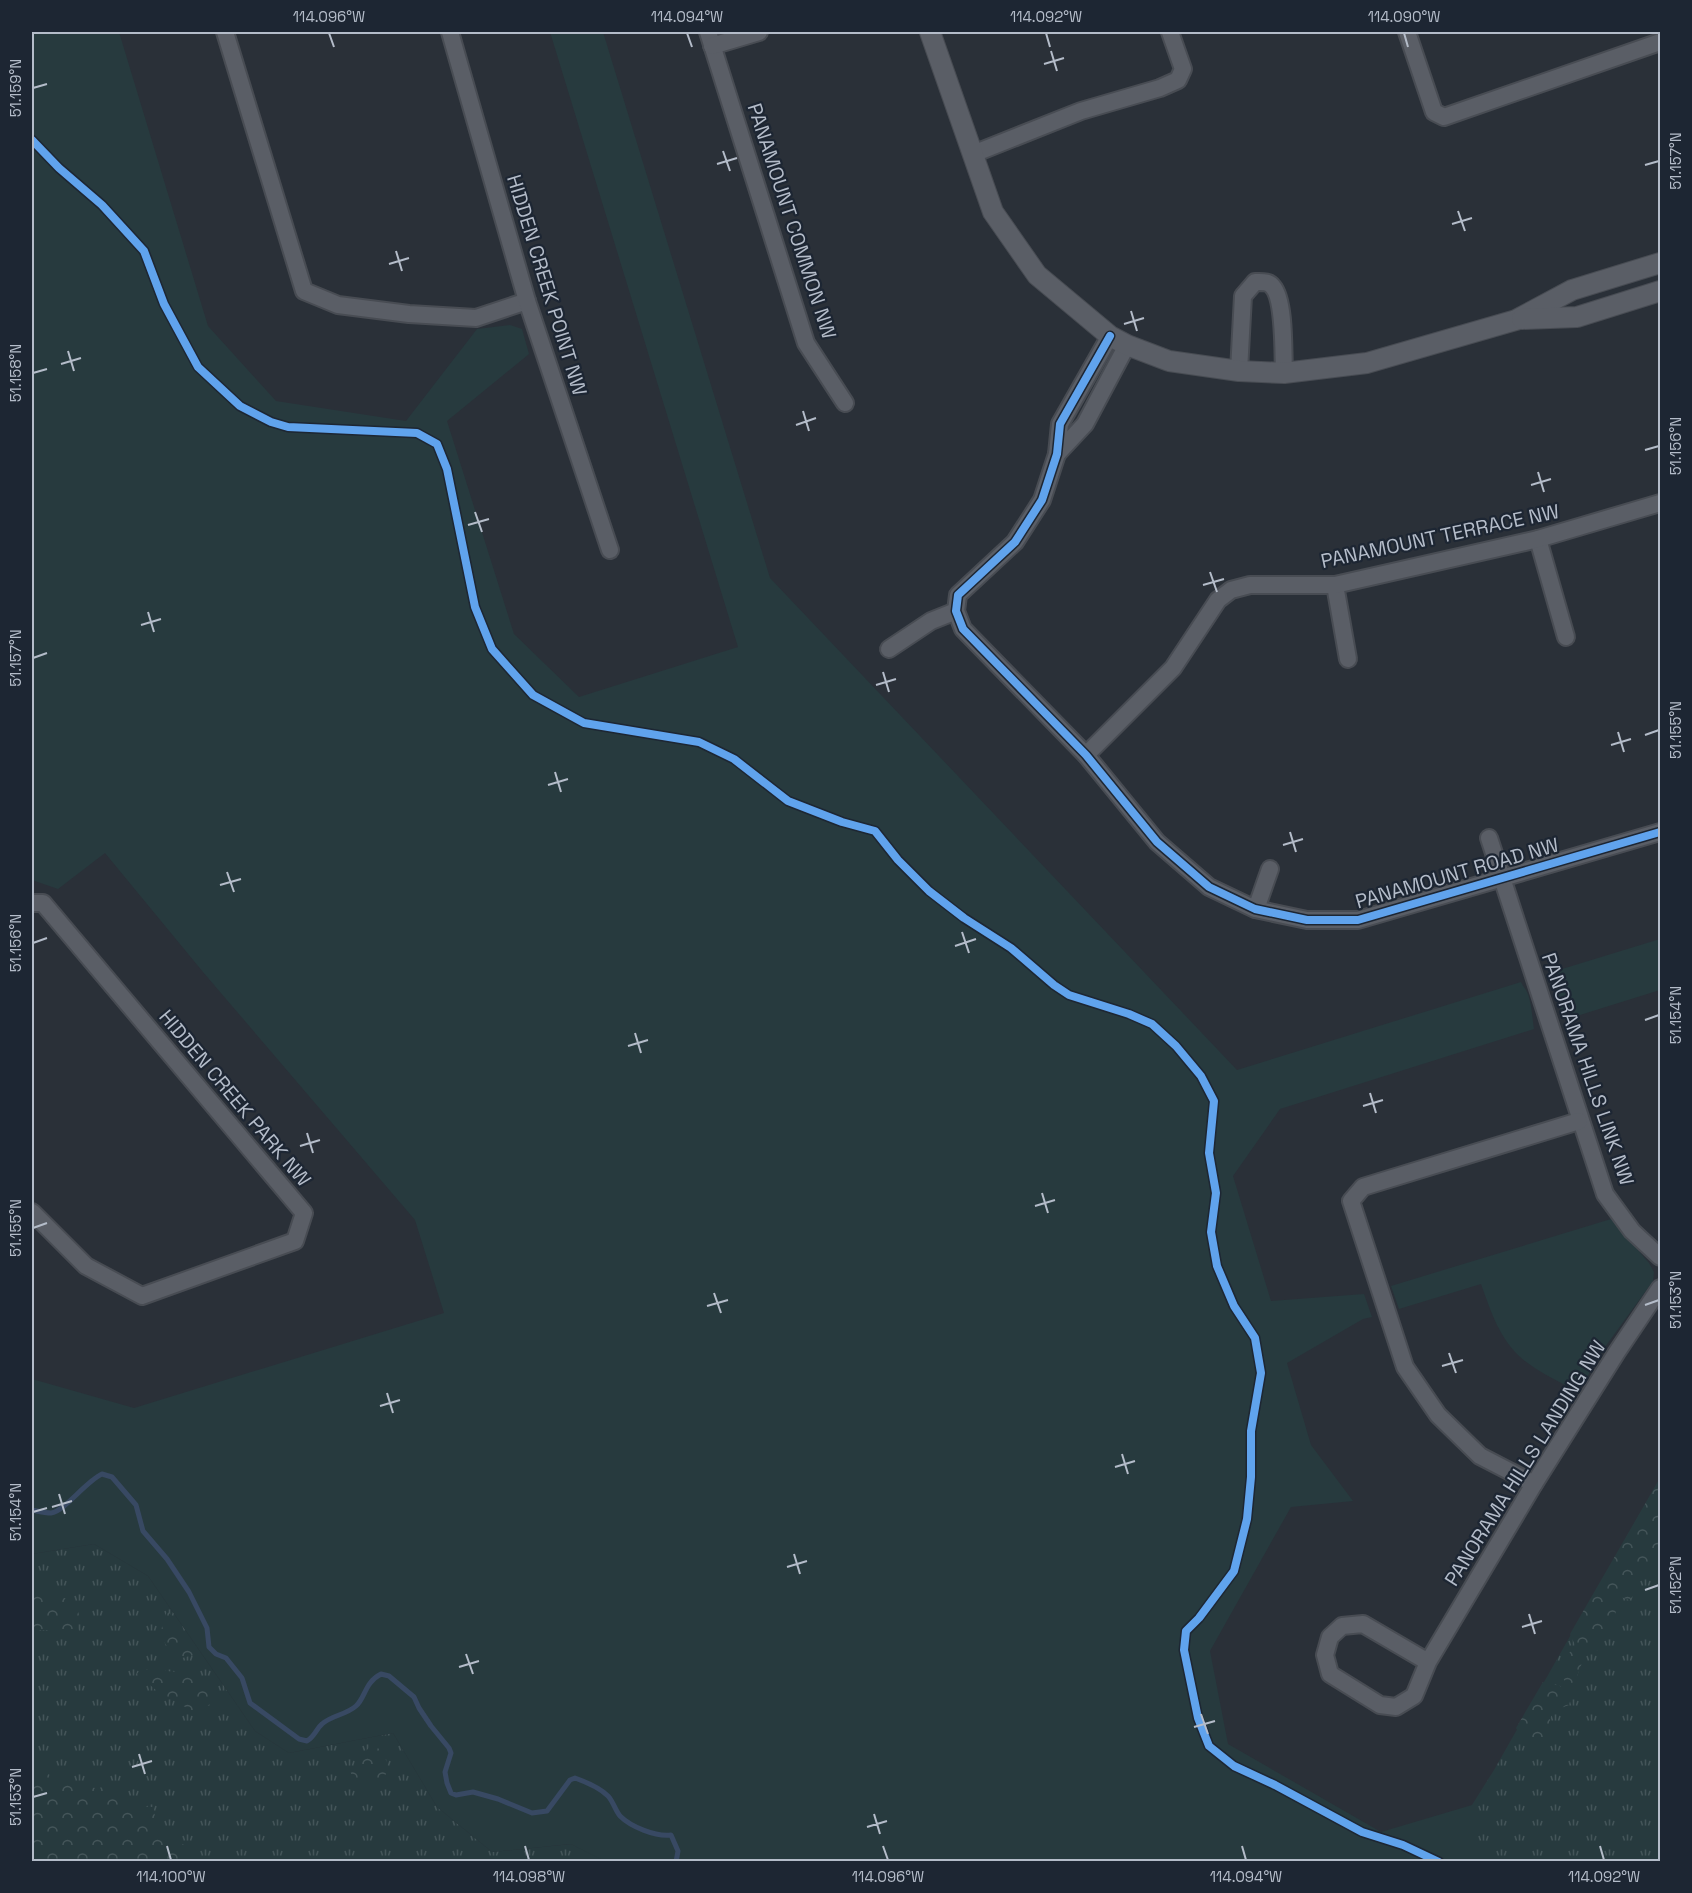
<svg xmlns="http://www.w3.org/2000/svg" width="1692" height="1893" viewBox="0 0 1692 1893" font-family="'Space Grotesk',sans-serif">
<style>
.grass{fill:url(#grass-tufts)}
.forest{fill:url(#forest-crowns)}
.green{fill:#273a3e}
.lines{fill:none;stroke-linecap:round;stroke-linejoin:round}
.stream{stroke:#384963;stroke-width:5}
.minor-casing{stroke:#484c53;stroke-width:20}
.tertiary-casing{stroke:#484c53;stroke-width:22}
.minor{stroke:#5a5e66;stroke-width:16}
.tertiary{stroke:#5a5e66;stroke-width:20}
.cycleway-casing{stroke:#1d2633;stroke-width:11}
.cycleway{stroke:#60a3ed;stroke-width:8}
.ticks{fill:none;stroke:#b4bcc9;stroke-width:2}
.labels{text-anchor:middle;stroke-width:4.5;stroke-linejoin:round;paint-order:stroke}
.street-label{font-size:20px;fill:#b4bcc9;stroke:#1d2633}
.neatline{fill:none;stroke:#b4bcc9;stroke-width:2}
.ticks-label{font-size:15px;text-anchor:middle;fill:#b4bcc9}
</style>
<defs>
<pattern id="grass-tufts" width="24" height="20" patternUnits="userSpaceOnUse" patternTransform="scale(1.5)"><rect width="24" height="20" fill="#273a3e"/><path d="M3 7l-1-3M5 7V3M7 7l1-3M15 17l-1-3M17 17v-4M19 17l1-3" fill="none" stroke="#445559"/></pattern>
<pattern id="forest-crowns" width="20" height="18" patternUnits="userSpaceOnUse" patternTransform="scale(1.5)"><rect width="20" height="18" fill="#273a3e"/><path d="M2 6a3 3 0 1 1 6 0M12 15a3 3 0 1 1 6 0" fill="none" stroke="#445559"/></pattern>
</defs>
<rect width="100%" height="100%" fill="#2a3038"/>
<g class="grass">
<polygon points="1660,1478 1660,1861 1472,1861 1472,1805 1494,1770"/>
<polygon points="94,1544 148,1576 255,1731 289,1753 393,1733 437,1807 492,1852 571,1844 606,1861 32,1862 32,1554"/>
</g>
<g class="forest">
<path d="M1660 1478V1555L1649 1574 1641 1578 1634 1576 1633 1584 1636 1593 1629 1600 1621 1597 1615 1601 1616 1617 1609 1633 1602 1636 1599 1640 1602 1645 1601 1650 1583 1652V1660L1575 1682 1567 1684C1555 1670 1566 1658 1575 1645L1570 1634Z"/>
<polygon points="32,1589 59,1594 77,1607 79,1615 76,1622 80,1634 72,1640 57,1630 37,1630 32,1627"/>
<path d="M167 1611 176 1620 198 1654 178 1659C160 1638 157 1638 167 1611Z"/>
<path d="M141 1669C167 1672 211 1669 223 1698L194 1712 157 1691 137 1674Z"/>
<path d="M1543 1682 1560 1686 1571 1698 1569 1705 1553 1711 1550 1719 1554 1735C1545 1745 1536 1746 1524 1743L1516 1728Z"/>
<path d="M371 1745H376C385 1759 394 1765 382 1780L361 1782 353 1778 350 1771Z"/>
<polygon points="32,1761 56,1780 100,1789 102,1784 106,1785 125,1806 153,1807 155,1816 170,1840 193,1848 194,1854 191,1861 36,1861 32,1858"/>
</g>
<g class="green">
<path d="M32 32H119L208 326 276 401 406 421 477 329 510 325 522 329 529 354 447 421 514 634 579 697 738 647 550 32H603L770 578 1237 1070 1521 982C1522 985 1524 987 1526 990 1532 1001 1532 1018 1534 1029L1280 1109 1233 1176 1271 1301 1364 1294 1372 1317 1363 1319 1287 1363 1311 1445 1353 1501 1291 1507 1210 1651 1228 1744 1381 1832 1472 1805V1861L606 1862 571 1844 492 1852 437 1807 393 1733 289 1753 255 1731 148 1576 94 1544 32 1554V1379L134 1408 444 1313 415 1220 203 972 105 853 58 889 32 880Z"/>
<polygon points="1660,939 1660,990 1564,1020 1549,973"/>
<path d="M1611 1219 1649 1263 1654 1272 1653 1281 1605 1347 1578 1392C1560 1382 1533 1370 1518 1355 1498 1335 1490 1309 1481 1284L1399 1309 1391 1286Z"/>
</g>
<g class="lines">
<path class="stream" d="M32 1510C37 1511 46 1513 51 1513 65 1511 85 1482 102 1474L112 1477 136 1505 143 1531 167 1559 189 1592 207 1628 209 1647 216 1654 226 1658 242 1678 250 1703 299 1739 307 1741C315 1736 316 1729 322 1724 332 1715 346 1715 356 1706 366 1697 364 1683 381 1674L389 1676 414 1697 419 1708 431 1726 449 1748 451 1753 445 1772 447 1783 451 1793 456 1795 473 1792 498 1799 532 1813 547 1811 570 1780 575 1778C586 1782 599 1787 608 1796 613 1801 615 1810 620 1816 631 1827 656 1837 671 1835L678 1851 676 1862"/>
<g class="minor-casing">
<g id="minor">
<polyline points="225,32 304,291 338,305 409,314 476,318 527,301"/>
<polyline points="450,32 527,301 610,550"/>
<polyline points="708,32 806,343 845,403"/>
<polyline points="1407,32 1434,112 1444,117 1660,42"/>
<polyline points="712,46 759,32"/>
<polyline points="973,154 1081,111 1160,88 1178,80 1183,69 1170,32"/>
<polyline points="1110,336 1060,424 1057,454 1042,500 1015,542 958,595 956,611 963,629 1086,755 1157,842 1209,887 1255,909 1307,920 1358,920 1660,832"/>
<path d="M1239 371 1243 296 1255 282C1262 282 1269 281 1273 287 1285 301 1283 353 1284 373"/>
<polyline points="1057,454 1085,424 1127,345"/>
<polyline points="1538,539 1566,637"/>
<polyline points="1335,585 1348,659"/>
<polyline points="889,649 931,621 956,611"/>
<polyline points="1086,755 1173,668 1218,600 1231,590 1250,585 1335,585 1538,539 1660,503"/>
<polyline points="1489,838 1605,1194 1632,1231 1660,1257"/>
<polyline points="32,903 43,903 304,1213 295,1241 142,1296 86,1266 32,1212"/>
<polyline points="1256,909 1270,869"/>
<polyline points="1534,1484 1480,1456 1438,1415 1405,1367 1351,1201 1363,1187 1579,1121"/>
<polyline points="1428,1662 1363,1624 1342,1626 1330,1637 1325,1655 1330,1674 1380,1705 1396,1707 1414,1696 1428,1662 1534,1484 1617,1352 1660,1288"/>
</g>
</g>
<g class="tertiary-casing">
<g id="tertiary">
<polyline points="930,32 993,212 1037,275 1110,336 1127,345 1169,361 1239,371 1284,373 1367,363 1516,320 1572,290 1660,263"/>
<polyline points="1522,319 1577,317 1660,291"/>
</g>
</g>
<use href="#minor" class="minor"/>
<use href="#tertiary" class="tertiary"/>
<g class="cycleway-casing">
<g id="cycleway">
<polyline points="32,140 59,168 102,205 144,251 164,304 198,367 240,406 271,422 288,427 417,433 437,444 447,469 475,607 492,649 533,695 584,723 699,742 734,759 788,801 842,822 875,831 898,860 929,891 964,918 1011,948 1054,985 1069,995 1129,1014 1152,1024 1176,1046 1201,1076 1214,1101 1209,1153 1216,1193 1211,1232 1217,1266 1234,1306 1255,1338 1261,1373 1251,1431 1251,1477 1247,1519 1234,1571 1199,1618 1186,1631 1184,1650 1198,1718 1209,1746 1234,1766 1275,1785 1362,1832 1403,1845 1439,1862"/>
<polyline points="1110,336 1060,424 1057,454 1042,500 1015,542 958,595 956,611 963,629 1086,755 1157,842 1209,887 1255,909 1307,920 1358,920 1660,832"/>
</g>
</g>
<use href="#cycleway" class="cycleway"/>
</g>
<path class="ticks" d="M329 33 334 47M687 33 692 47M1046 33 1050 47M1404 33 1408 47M1051 51 1057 71M1044 64 1064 58M33 88 47 84M723 151 730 171M717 164 737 158M1645 165 1659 161M1458 211 1465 231M1452 224 1472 218M396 251 402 271M389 264 409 258M1131 311 1137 331M1124 324 1144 318M68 351 74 371M61 364 81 358M33 373 47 369M803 411 809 431M796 425 816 418M1645 450 1659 446M1538 472 1544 492M1531 485 1551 479M475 512 482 532M468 525 489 519M1210 572 1217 592M1203 585 1224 579M148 612 154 632M141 625 161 619M33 658 47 653M883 672 889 692M876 685 896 679M1618 732 1624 752M1645 735 1659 730M1611 745 1631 739M555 772 561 792M548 785 568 779M1290 832 1296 852M1283 845 1303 839M227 872 234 892M220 885 241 879M962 932 969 953M33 943 47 938M955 946 976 939M1645 1020 1659 1015M635 1033 641 1053M628 1046 648 1040M1370 1093 1376 1113M1363 1106 1383 1100M307 1133 313 1153M300 1146 320 1140M1042 1193 1048 1213M1035 1206 1055 1200M33 1228 47 1223M714 1293 721 1313M1645 1305 1659 1300M707 1306 728 1300M1449 1353 1456 1373M1442 1366 1463 1360M387 1393 393 1413M380 1406 400 1400M1122 1454 1128 1474M1115 1467 1135 1461M59 1494 65 1514M52 1507 72 1501M33 1512 47 1508M794 1554 800 1574M787 1567 807 1561M1645 1590 1659 1585M1529 1614 1535 1634M1522 1627 1542 1621M466 1654 473 1674M459 1667 479 1661M1201 1714 1208 1734M1194 1727 1215 1721M139 1754 145 1774M132 1767 152 1761M33 1797 47 1793M874 1814 880 1834M867 1827 887 1821M167 1846 171 1860M525 1846 529 1860M883 1846 888 1860M1242 1846 1246 1860M1600 1846 1604 1860"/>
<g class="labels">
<g class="street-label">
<text transform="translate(792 221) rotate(72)" y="7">PANAMOUNT COMMON NW</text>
<text transform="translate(547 285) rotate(73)" y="7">HIDDEN CREEK POINT NW</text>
<text transform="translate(1440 536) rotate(-12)" y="7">PANAMOUNT TERRACE NW</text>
<text transform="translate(1457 873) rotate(-16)" y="7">PANAMOUNT ROAD NW</text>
<text transform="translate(1588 1069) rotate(71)" y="7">PANORAMA HILLS LINK NW</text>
<text transform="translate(235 1098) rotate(50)" y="7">HIDDEN CREEK PARK NW</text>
<text transform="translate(1525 1463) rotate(-58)" y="7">PANORAMA HILLS LANDING NW</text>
</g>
</g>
<rect width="1692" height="1893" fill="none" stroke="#1d2633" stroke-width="66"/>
<rect x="33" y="33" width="1626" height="1827" class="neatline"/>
<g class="ticks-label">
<text x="329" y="22">114.096°W</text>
<text x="687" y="22">114.094°W</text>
<text x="1046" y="22">114.092°W</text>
<text x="1404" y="22">114.090°W</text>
<text transform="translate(16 88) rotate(-90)" y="5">51.159°N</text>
<text transform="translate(1676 161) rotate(-90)" y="5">51.157°N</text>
<text transform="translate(16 373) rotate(-90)" y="5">51.158°N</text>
<text transform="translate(1676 446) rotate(-90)" y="5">51.156°N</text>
<text transform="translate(16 658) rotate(-90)" y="5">51.157°N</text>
<text transform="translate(1676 730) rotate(-90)" y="5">51.155°N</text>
<text transform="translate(16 943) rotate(-90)" y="5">51.156°N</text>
<text transform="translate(1676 1015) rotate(-90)" y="5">51.154°N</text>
<text transform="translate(16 1228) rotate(-90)" y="5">51.155°N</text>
<text transform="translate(1676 1300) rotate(-90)" y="5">51.153°N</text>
<text transform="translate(16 1512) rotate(-90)" y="5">51.154°N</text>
<text transform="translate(1676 1585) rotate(-90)" y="5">51.152°N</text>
<text transform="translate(16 1797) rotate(-90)" y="5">51.153°N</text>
<text x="171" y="1882">114.100°W</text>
<text x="529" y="1882">114.098°W</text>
<text x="888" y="1882">114.096°W</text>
<text x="1246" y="1882">114.094°W</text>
<text x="1604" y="1882">114.092°W</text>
</g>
</svg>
